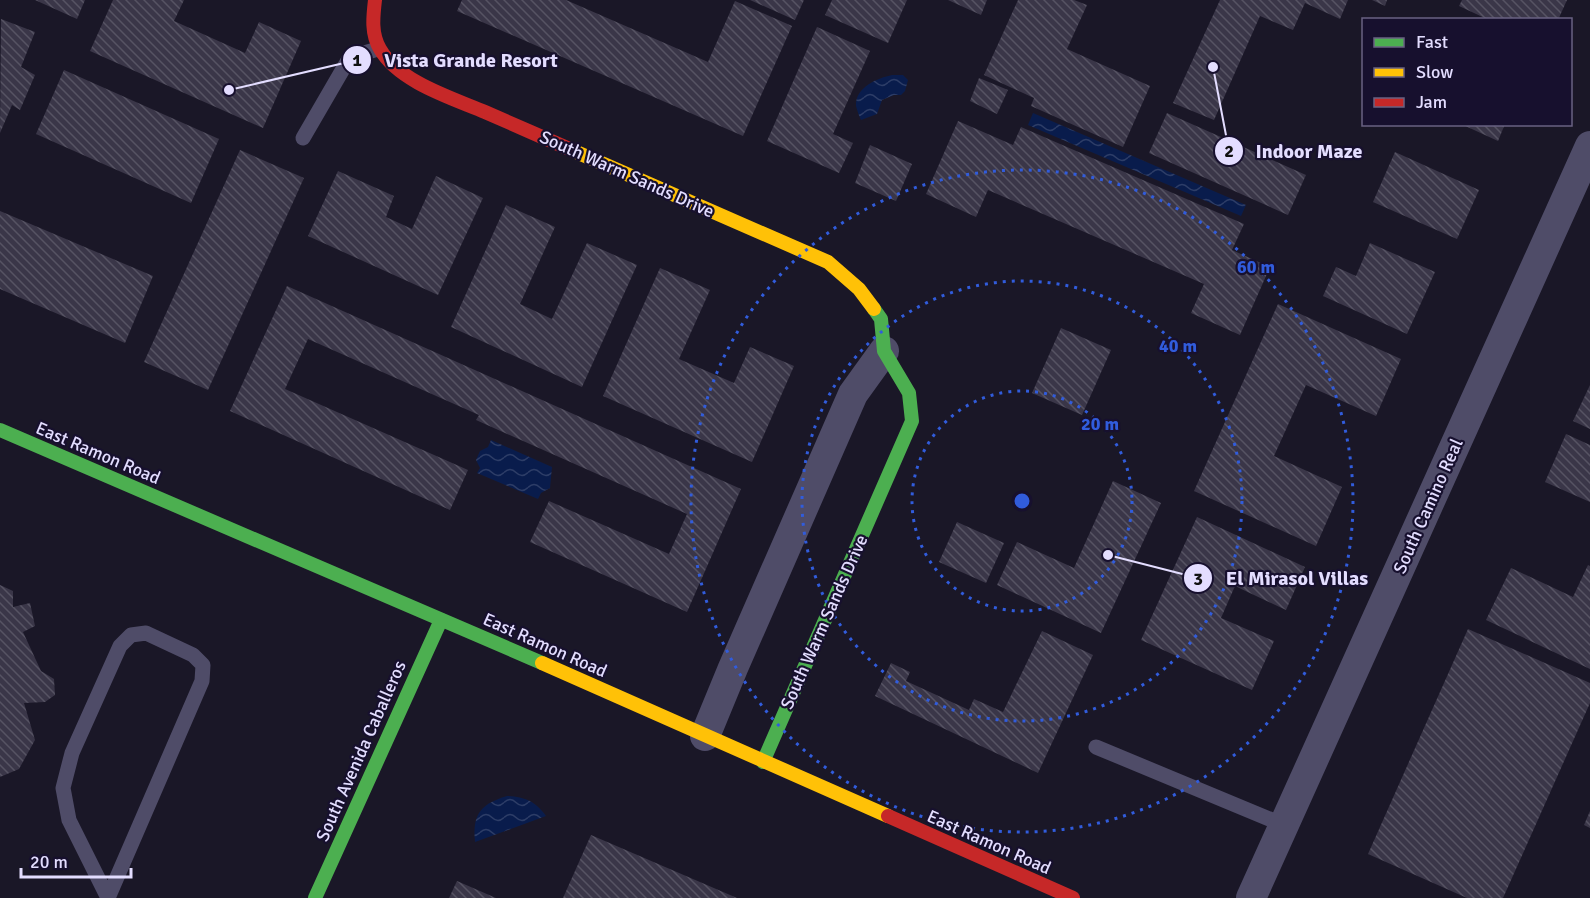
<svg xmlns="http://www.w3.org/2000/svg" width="1590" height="898" viewBox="0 0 1590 898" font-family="Signika,sans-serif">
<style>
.water{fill:url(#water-waves)}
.building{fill:url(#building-back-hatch)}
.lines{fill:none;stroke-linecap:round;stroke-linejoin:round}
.lane{stroke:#4f4c68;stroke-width:15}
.street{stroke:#4f4c68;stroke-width:30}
.fast{stroke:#4caf50;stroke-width:14}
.slow{stroke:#ffc107;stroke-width:14}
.jam{stroke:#c62828;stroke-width:14}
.ring{fill:none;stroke:#315cdc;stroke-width:3;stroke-dasharray:3 6}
.labels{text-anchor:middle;stroke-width:4.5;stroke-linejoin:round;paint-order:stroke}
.street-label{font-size:18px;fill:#e3ddff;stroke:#17102e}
.centre{fill:#315cdc;stroke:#17102e;stroke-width:3}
.ring-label{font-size:18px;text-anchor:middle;font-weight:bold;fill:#315cdc;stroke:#17102e;stroke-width:4.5;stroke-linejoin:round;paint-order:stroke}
.leader{fill:none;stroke:#e3ddff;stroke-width:2}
.callout-dot{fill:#e3ddff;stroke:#17102e;stroke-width:2}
.mark-label{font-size:18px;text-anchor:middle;font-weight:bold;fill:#111}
.callout-label{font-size:20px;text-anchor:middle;font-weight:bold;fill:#e3ddff;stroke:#17102e;stroke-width:4.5;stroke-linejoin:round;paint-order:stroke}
</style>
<defs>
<pattern id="water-waves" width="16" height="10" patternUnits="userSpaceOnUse" patternTransform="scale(1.5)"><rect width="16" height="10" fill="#091c4c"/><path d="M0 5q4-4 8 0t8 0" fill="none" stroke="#2d3d67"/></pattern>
<pattern id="building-back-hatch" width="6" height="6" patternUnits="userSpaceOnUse" patternTransform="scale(1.5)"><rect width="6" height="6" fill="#3a3648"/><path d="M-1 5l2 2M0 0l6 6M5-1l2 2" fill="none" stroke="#565363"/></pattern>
</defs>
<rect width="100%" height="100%" fill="#1a1727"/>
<g class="water">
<path d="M892 75H903L908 80 905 91 901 95H894L882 100 877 114 861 120C859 116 857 110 856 106 855 87 878 78 892 75Z"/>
<polygon points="1033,113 1246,205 1241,216 1028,125"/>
<polygon points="491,440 552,467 550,488 541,493 538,499 477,473 480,468 476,460 480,451 488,447"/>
<path d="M507 796C525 797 535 801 546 816L475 842C472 814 481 804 507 796Z"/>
</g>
<g class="building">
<polygon points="35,0 85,0 77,19"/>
<polygon points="113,0 184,0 174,21 245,53 259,22 301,41 263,128 90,51"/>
<polygon points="462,0 566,0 708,62 735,1 792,26 743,136 457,11"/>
<polygon points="750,0 804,0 795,20"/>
<polygon points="832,0 907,0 888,43 825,15"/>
<polygon points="948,0 987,0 981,15"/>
<polygon points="1018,0 1074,0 1087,5 1067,49 1150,86 1123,147 1031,106 1034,98 984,75"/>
<polygon points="1220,0 1348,0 1340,19 1305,3 1293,30 1260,16 1214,120 1173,103"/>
<polygon points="1372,0 1387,0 1385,6"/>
<polygon points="1462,0 1567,0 1558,20 1489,20 1459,6"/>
<polygon points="1,19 35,32 21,67 35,75 20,110 12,105 0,133"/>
<polygon points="817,27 870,51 833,134 853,143 839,173 767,141"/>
<polygon points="64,70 219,139 191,203 36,134"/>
<polygon points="979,78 1008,90 997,114 970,101"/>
<polygon points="1167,113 1306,175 1288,215 1149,153"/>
<polygon points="958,121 1013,145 1021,127 1244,224 1232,250 1270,267 1240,335 1191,313 1204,284 988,190 976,217 926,194"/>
<polygon points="1461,124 1505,124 1498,141"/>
<polygon points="870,145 912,164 896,201 855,183"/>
<polygon points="240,150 304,178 208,390 144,362"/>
<polygon points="1395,152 1479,190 1457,239 1373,202"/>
<polygon points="338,171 394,196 386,217 412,229 436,176 483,198 438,295 308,236"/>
<polygon points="506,205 555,227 520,304 552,319 587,243 637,265 582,387 451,327"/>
<polygon points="0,211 153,276 125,343 0,289"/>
<polygon points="1370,243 1435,272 1407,334 1323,296 1336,267 1356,276"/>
<polygon points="660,268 710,290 679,359 734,383 750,347 794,366 752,462 603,396"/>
<polygon points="287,286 741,489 687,612 530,542 549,501 669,554 687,514 476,420 479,415 308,339 285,389 468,470 450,510 230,411"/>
<polygon points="1278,304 1401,359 1376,416 1306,385 1274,456 1342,487 1316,546 1194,491"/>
<polygon points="1061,328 1111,350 1082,415 1032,393"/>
<polygon points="1590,385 1590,429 1573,421"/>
<polygon points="1566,434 1590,445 1590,502 1545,482"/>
<polygon points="1113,481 1161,503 1101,633 997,585 1017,542 1074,568"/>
<polygon points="1197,517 1305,567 1286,610 1235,586 1221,618 1274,641 1252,690 1141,640"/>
<polygon points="957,522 1004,543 986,583 939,562"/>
<polygon points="1588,565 1590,566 1590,669 1486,620 1511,568 1573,597"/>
<polygon points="0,585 13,591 13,607 30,603 35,626 23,632 41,671 54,679 55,695 45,702 24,703 35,740 19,769 0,777"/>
<polygon points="1468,629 1590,683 1590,703 1503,898 1467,898 1368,854"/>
<polygon points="1042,631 1093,655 1038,773 875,696 891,663 910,672 906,681 969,710 974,699 1003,712"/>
<polygon points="1590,811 1590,828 1584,825"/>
<polygon points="591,835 737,898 563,898"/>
<polygon points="457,881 496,898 449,898"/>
</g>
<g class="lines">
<g class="lane">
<polyline points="303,138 350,57 378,49"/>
<polyline points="1096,747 1284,825"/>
<polyline points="108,898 69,820 63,788 72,753 120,646 131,635 146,633 193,655 203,665 202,681 108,898"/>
</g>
<g class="street">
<polyline points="705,736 733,668 853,394 884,351"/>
<polyline points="1251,898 1590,146"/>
</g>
<g class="fast">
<polyline points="0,430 542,663"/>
<polyline points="763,762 912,421 909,393 884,351 881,319 874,309"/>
<polyline points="315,898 441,620"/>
</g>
<g class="slow">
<polyline points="574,151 828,262 859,289 874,309"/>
<polyline points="542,663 888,816"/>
</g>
<g class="jam">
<path d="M375 0C373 17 371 34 380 49 399 82 452 98 485 112 515 125 544 138 574 151"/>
<polyline points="888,816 1073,898"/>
</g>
</g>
<g class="ring">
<circle cx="1022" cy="501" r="110"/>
<circle cx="1022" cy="501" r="220"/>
<circle cx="1022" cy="501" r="331"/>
</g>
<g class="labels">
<g class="street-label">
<text transform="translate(627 174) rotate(24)" y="6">South Warm Sands Drive</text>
<text transform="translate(98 453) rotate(23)" y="6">East Ramon Road</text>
<text transform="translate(1428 506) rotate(-66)" y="6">South Camino Real</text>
<text transform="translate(824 622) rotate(-66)" y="6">South Warm Sands Drive</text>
<text transform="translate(545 645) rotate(24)" y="6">East Ramon Road</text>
<text transform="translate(361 751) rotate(-66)" y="6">South Avenida Caballeros</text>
<text transform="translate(989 842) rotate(24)" y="6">East Ramon Road</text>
</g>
</g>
<circle cx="1022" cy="501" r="9" class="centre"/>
<g class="ring-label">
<text x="1256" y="273">60 m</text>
<text x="1178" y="352">40 m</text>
<text x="1100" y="430">20 m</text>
</g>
<path class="leader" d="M229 90L357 60M1213 67L1229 151M1108 555L1198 578"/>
<g class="callout-dot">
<circle cx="229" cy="90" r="6"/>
<circle cx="1213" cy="67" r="6"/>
<circle cx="1108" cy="555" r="6"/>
<circle cx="357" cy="60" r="15"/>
<circle cx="1229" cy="151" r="15"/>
<circle cx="1198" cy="578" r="15"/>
</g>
<g class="mark-label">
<text x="357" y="66">1</text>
<text x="1229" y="157">2</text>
<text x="1198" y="585">3</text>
</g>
<g class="callout-label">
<text x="471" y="67">Vista Grande Resort</text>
<text x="1309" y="158">Indoor Maze</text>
<text x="1297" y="585">El Mirasol Villas</text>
</g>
<rect x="1362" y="18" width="210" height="108" fill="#17102e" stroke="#696282" stroke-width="1.5"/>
<rect x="1374" y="38" width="30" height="9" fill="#4caf50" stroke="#696282" stroke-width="1.5"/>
<text x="1416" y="48" font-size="18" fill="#e3ddff">Fast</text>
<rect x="1374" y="68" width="30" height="9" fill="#ffc107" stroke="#696282" stroke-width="1.5"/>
<text x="1416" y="78" font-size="18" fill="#e3ddff">Slow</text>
<rect x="1374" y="98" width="30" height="9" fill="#c62828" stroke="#696282" stroke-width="1.5"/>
<text x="1416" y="108" font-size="18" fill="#e3ddff">Jam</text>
<path d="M21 868v9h110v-9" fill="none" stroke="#e3ddff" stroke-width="3"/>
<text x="30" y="868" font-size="18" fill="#e3ddff" stroke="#17102e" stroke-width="4.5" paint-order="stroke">20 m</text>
</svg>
